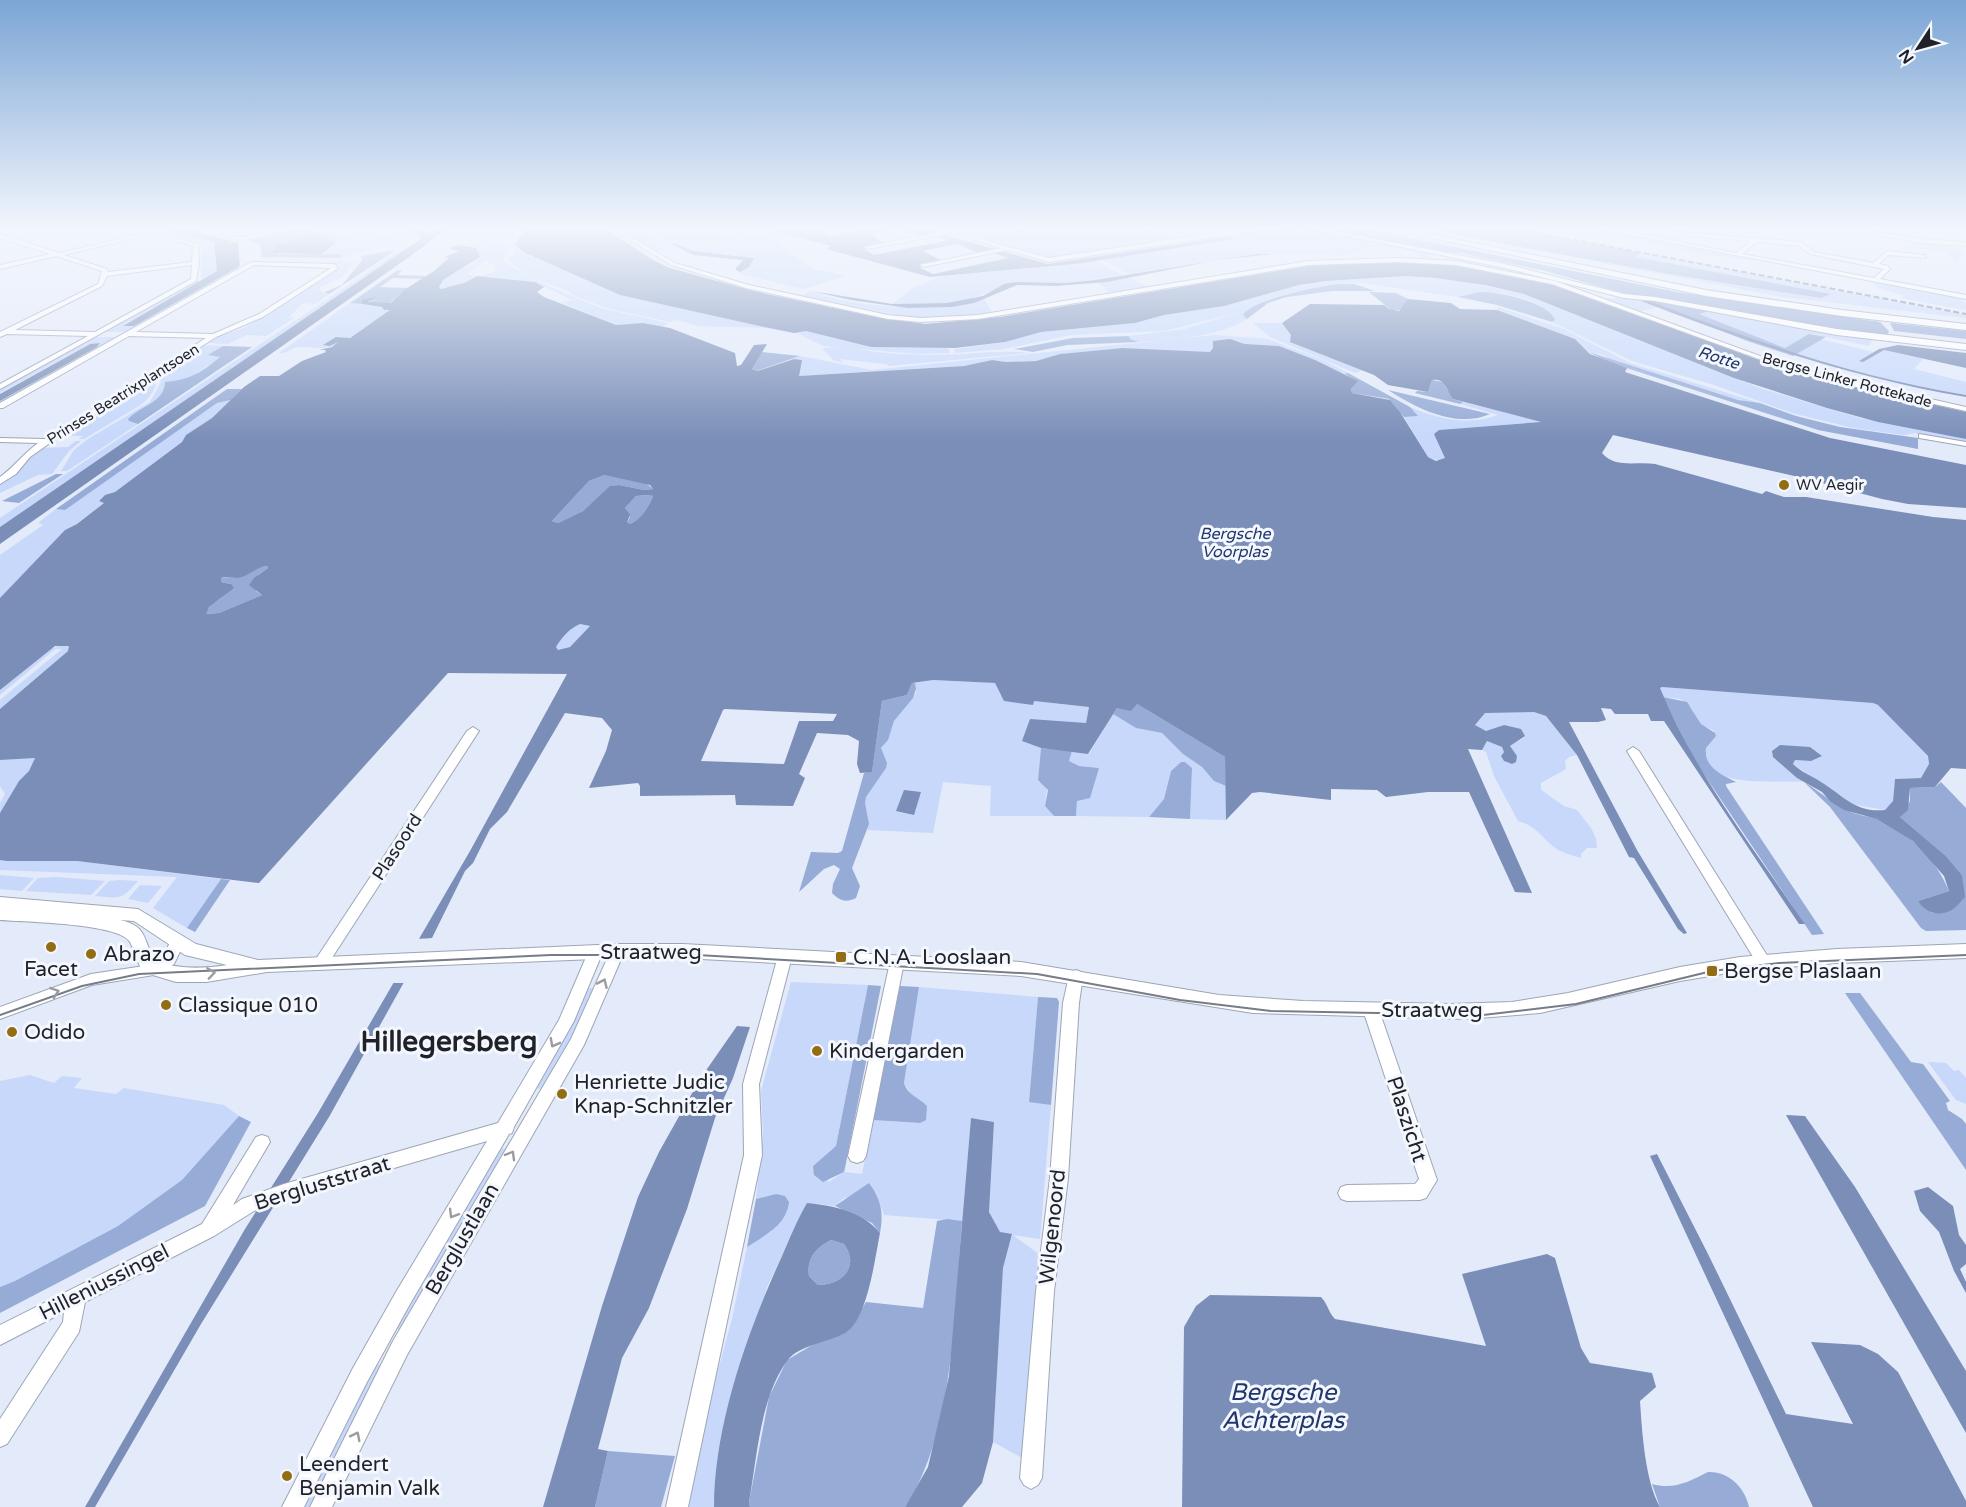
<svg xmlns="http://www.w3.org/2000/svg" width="1966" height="1507" viewBox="0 0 1966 1507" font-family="'Varela Round',sans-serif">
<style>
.green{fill:#c7d8fb}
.forest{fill:#96abd6}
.water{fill:#7a8eb8;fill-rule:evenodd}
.pier{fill:#e3eafa}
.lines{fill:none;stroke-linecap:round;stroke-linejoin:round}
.minor-casing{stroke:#9ea6b5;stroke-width:2}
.tertiary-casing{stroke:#9ea6b5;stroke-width:2}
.motorway-casing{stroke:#9ea6b5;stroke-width:2}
.minor{fill:#fff;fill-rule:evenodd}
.tertiary{fill:#fff;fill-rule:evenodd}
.motorway{fill:#fff;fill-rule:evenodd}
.tram{stroke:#777c87;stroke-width:2}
.rail{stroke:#777c87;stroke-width:2;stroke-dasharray:6 3;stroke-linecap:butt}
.oneway{stroke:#9a9c9e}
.poi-dot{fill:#926d14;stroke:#f4f8fe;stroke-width:2}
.labels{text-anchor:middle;stroke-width:6;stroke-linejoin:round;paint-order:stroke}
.far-street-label{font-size:15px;fill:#1f2228;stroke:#f4f8fe}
.far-poi-label{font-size:15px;fill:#1f2228;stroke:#f4f8fe;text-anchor:start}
.far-water-label{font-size:16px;font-style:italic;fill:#20366c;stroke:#f4f8fe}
.street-label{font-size:18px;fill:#1f2228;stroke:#f4f8fe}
.near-street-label{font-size:21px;fill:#1f2228;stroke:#f4f8fe}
.near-poi-label{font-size:21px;fill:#1f2228;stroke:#f4f8fe;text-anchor:start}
.near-water-label{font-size:24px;font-style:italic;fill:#20366c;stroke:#f4f8fe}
.near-district-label{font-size:28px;font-weight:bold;fill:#1f2228;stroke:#f4f8fe}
</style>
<rect width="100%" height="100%" fill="#e3eafa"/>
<g class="green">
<polygon points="145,228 164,228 214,242 217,271 209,277 201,278 202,243"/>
<polygon points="617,228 638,228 664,242 666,241 643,228 704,228 739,240 765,234 770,236 767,238 778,241 781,246 814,269 846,276 803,289 742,274 740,272 745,270 749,257 693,251 674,243 681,247 656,251"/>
<polygon points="936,228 1141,228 1179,237 1185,235 1155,228 1166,228 1200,236 1048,259"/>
<polygon points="1309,228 1429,252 1431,260 1422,260 1413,251 1373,247 1346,255 1256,254 1129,274 1102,260 1232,240 1225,237 1261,230"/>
<polygon points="1578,228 1592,228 1761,261 1705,255"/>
<polygon points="334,233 352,236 353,240 392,238 409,243 351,254 351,256 341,258 341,254 323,253 335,242 326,237"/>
<path d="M478 239 508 245 509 248 503 259 505 263 548 286 601 308 668 323 661 327 643 323 616 325 562 303 572 300 534 282 482 276 498 270 487 260 467 274 474 276C466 283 450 290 439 288L443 280 475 262 476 248 469 244Z"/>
<polygon points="1919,242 1941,244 1965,252 1955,262 1944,251 1908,248"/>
<path d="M516 244 523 252 537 259 620 295 769 328 698 326 677 320 670 322 609 309 570 294 571 292C552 285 522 276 508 259L515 253 512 246Z"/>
<polygon points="404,248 408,248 0,527 0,518"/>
<polygon points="1641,253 1966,315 1966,318 1783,297 1580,259 1821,298 1830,294 1634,257"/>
<polygon points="332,261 353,263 341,278 320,287 320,291 329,294 315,304 303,303 288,318 295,317 266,336 247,335 228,344 207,343 220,336 244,328 342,264 326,263"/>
<polygon points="1096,261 1123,275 1066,283 1016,282 970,299 947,303 892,304 915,287 940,277"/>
<path d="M1406 276 1463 281 1524 294 1760 388 1860 418 1966 439V442L1915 433 1904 435 1853 428 1792 413 1714 385 1632 361 1552 322 1555 320C1544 296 1481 286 1458 297L1361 283 1337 284 1292 293 1253 308 1243 315 1247 319C1215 338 1175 339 1139 342L1130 339 1129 336 1185 329 1236 313 1165 331 1071 335 1004 349 955 353V349L1005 342 1041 332 1135 323 1164 315 1224 306 1285 288 1326 281Z"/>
<polygon points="1128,278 1152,288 1111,294 1098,282"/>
<polygon points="196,281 202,281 124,325 134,326 214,281 218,282 128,332 105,332"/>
<polygon points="1873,281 1966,298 1962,301 1966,303 1966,310 1900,298 1905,296 1877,288"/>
<path d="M811 291C849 307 946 315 984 298L992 313 960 318H912L802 296Z"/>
<polygon points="1606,298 1639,298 1660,307 1640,311"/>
<path d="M350 303 382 307 391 310 349 338 336 337 335 342H339C325 353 312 345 297 347 290 349 287 354 279 353Z"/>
<polygon points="1498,307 1564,329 1630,363 1760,403 1738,400 1609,359 1604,355 1589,352 1575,339 1497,310"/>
<polygon points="1712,310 1874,338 1869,346 1812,334 1785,348 1698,314"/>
<polygon points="1253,323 1282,323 1291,335 1291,342 1362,370 1355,373 1270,337"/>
<polygon points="806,331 871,347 945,348 949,349 950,353 917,354 823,346 799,334 801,333 794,333"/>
<polygon points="1215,335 1268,339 1323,360 1348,373 1345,374 1279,346 1245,344 1239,341 1213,348 1210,352 1123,348 1060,354 1036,361 1006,362 992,360 964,366 798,376 802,360 794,359 800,356 872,370"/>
<polygon points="94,337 119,337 0,405 0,401 100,345 89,344 0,393 0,389"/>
<polygon points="1821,339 1873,352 1860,361 1884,350 1923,359 1914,369 1966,382 1966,395 1900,383 1796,354"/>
<path d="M204 345 223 346 209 355 221 357 185 381 165 382C164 400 142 410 129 421L138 424 67 471H61L74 450 88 439 150 402 161 382 157 376Z"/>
<path d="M847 347C876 353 906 355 936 355 967 355 998 349 1029 353L889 366 886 364 839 359 844 363 833 360 822 348Z"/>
<path d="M153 378 156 382C155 392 147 400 139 406L84 439H79L83 436 61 435Z"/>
<polygon points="231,400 212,418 186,435 182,442 115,492 105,495 99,501 105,502 77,524 65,530 0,598 0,555 43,525 38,523 56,509 65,509 217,403"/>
<path d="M1463 402 1542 422 1439 430 1445 458 1440 461 1428 457 1404 417 1417 416 1410 407C1438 419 1469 426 1498 415L1460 404Z"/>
<polygon points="76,441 81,441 69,451 52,474 38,475 0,493 0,484 18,472 33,453 40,448 68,447"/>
<path d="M580 624 590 626 570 647 558 650 555 647C562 637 569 629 580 624Z"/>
<path d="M64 645 70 646 68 651 0 709V700L62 649H55L0 695V690C18 675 40 648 64 645Z"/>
<path d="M932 680 995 683 1005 701 1033 704V701L1089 707 1086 723 1022 741 1041 748 1038 780 1047 787 1045 806 1054 816H990L991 786 943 782 933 833 867 830C871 820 864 812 865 801 867 787 883 777 887 763L881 749 888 739 894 721 916 693 915 683Z"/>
<path d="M1662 687 1873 703 1878 705 1928 756 1929 764 1921 778 1895 779 1893 801 1885 810 1851 804 1793 764 1795 760 1812 761 1780 745 1797 778 1804 782C1777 779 1703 792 1706 748L1716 736 1713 730 1701 725 1692 709 1680 699 1663 697 1659 688Z"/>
<path d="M1534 712 1546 716 1577 755 1569 757 1565 761 1566 769 1541 783V790L1564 806 1577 810 1591 828 1596 838 1597 848H1587L1581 854V858C1577 857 1562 852 1558 850 1543 840 1536 825 1518 821L1494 776 1486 752 1482 750 1487 741 1502 747 1504 752 1501 756 1504 761 1512 764 1514 754 1510 746 1525 737 1504 725 1486 731 1475 725 1485 713Z"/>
<polygon points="1113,714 1136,728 1162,733 1183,754 1202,767 1214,781 1226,786 1226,820 1190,819 1192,768 1185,762 1181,762 1171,771 1164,799 1149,817 1076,816 1077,800 1093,782 1099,768 1079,766 1069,761 1072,751 1089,754"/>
<polygon points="36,757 29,771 0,813 0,803 5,794 0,786 0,760"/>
<polygon points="0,860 77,861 221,879 187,928 153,908 177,877 0,870"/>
<polygon points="0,875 34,878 22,891 0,889"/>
<polygon points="57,877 105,881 91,895 26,891 38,878"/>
<path d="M120 880 138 881C120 901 121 898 95 896L109 881Z"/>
<polygon points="140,885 162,886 148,903 128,899"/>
<polygon points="791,982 868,985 836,1146 813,1166 829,1182 844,1172 862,1174 873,1120 916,1123 921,1100 912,1096 904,1083 919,987 1038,997 1029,1101 1051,1105 1040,1239 1013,1235 1040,1255 1024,1459 993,1442 1003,1268 1012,1235 1000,1233 989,1212 994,1122 971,1118 962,1221 884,1215 876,1193 844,1198 835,1206 807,1203 767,1287 714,1499 714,1507 689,1507 708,1407 732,1319 747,1247 772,1231 776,1194 756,1199 763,1134 761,1091"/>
<polygon points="586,988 594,988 582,1019 544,1089 535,1088 557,1052"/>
<polygon points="1928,1062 1946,1063 1954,1071 1959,1070 1966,1078 1966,1104 1956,1100"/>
<polygon points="30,1075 54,1083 62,1076 82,1078 74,1088 116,1094 124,1088 224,1105 239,1116 182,1180 118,1226 15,1281 0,1287 0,1081"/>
<polygon points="499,1148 507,1149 402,1329 395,1329"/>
<polygon points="377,1364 382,1365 313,1507 301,1507"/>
</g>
<g class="forest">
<polygon points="306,228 318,228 310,231 334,233 326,237 320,235 276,254 341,254 341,258 262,257 260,245 248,240"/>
<polygon points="1319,228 1349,232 1353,231 1337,228 1362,228 1677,292 1880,322 1889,331 1887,337 1871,335 1630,295 1545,271 1461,253 1431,251"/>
<path d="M1425 228H1506L1641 253 1636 257 1831 294 1821 298C1688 278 1557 255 1425 228Z"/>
<polygon points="396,250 329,294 325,292 342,285 363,259 360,256"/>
<polygon points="398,270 402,271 397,275 426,276 422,279 393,278 380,287 407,288 390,303 368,303 379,296 362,301 362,304 350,303"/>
<path d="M1337 284H1354L1375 291H1332L1287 297 1268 303 1247 319 1243 315C1254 299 1317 287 1337 284Z"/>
<polygon points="1369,292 1396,293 1408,299 1402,310 1391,310"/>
<path d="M1479 292C1496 291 1550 302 1555 320L1552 322 1497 305 1458 297Z"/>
<polygon points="1639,298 1712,310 1699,314 1785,348 1809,334 1826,337 1793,356 1747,341"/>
<polygon points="1890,323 1966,331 1966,339 1894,331"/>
<polygon points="1129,336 1130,339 1139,342 1067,345 1033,352 1014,349 1073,338"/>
<path d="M223 346 252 347 138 424 129 421 128 419C141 405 164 403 165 382 189 380 201 373 220 357L208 355Z"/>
<polygon points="762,352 800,356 756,371 752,369"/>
<polygon points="1589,352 1738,400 1760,403 1796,416 1840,427 1918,438 1918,449 1818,430 1605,361"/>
<polygon points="1348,373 1410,407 1418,416 1404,417 1389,399 1384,398 1352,393 1351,389 1357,381 1345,374"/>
<polygon points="1432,380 1443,382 1453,399 1463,402 1460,404 1415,393 1417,391 1428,392"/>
<polygon points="227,389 242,389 231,400 217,403 65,510 56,509"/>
<path d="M1388 390 1490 414C1456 429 1416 408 1388 390Z"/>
<polygon points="56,474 63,474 19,503 2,501"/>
<path d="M605 475C618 475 645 479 653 489L644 490 619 485 611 486 583 511 558 523 552 521 589 481Z"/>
<path d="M650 495 653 496C649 507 640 520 630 524L627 522 630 517 625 508 636 496Z"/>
<path d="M267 566 268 568 258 575 256 591 262 595 219 613 206 614C209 600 225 602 231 584L221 582V578C228 576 235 579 242 576 251 573 257 567 267 566Z"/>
<path d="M912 683H915L916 689 913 698 894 721 888 740 881 748 887 763 886 768 866 797 865 803 869 824 852 868 860 886 856 898C846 903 840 901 832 893L833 884 840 869 834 865 824 869 799 892 811 852 838 853 842 851 864 773 872 771 882 701 907 695Z"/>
<path d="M1663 697 1687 702 1701 724 1715 733 1716 736 1706 748C1704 768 1721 774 1736 782L1726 784V786L1824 934 1812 935 1695 761Z"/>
<polygon points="1137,704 1225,757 1226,786 1214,781 1202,767 1183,754 1162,733 1136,728 1113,714 1117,708"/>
<polygon points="1041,748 1072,751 1069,761 1079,766 1099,768 1090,798 1077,801 1076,816 1054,816 1045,806 1048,790 1038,780"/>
<polygon points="1181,762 1185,762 1192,768 1190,819 1149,817 1164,799 1171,771"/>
<path d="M1804 782C1820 792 1834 804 1851 812 1860 816 1869 816 1878 819 1909 831 1937 861 1949 891L1918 901 1933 913 1962 875 1946 856 1900 817 1910 801V788L1935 787 1941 782 1966 808V930L1926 931 1921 928 1830 807Z"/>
<polygon points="221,879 230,880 195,932 187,928"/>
<polygon points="868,985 881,986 845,1168 844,1172 823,1182 814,1175 813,1166 836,1146"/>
<path d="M900 986 919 987 904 1083C908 1096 919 1097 927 1106L926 1120 920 1123 873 1120Z"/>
<polygon points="1845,993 1860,993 1911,1062 1923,1064 1950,1101 1946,1103 1948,1110 1962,1119 1966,1124 1966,1170"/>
<polygon points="1038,997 1057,998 1059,1002 1051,1105 1029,1102"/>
<polygon points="239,1116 251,1122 205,1206 0,1313 0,1287 15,1281 118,1226 182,1180"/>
<path d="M869 1183C881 1199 884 1213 880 1233L872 1223 835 1206Z"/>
<path d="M776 1194 785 1196 789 1202C786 1226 765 1235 747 1247L756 1199Z"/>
<path d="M947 1219 962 1221C955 1306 954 1436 905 1507H750L749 1502 769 1397 787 1360 814 1344 848 1331 866 1302 923 1308 937 1221Z"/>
<path d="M831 1240 844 1244C860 1266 843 1285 818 1285L809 1276C806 1258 817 1247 831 1240Z"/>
<polygon points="608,1451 675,1456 661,1507 595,1507"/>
<path d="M1708 1472C1728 1471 1745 1487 1749 1507H1660L1652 1484C1674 1490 1688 1482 1708 1472Z"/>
</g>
<g class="water">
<polygon points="164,228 183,228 238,243 240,265 237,268 134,326 123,326 217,271 214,242"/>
<polygon points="408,228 417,228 426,233 447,228 419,250 0,544 0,527 422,238"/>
<polygon points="524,228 604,228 653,260 670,268 753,291 881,318 925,324 1000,317 1314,265 1421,262 1453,264 1557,285 1759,360 1853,386 1966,412 1966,439 1878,422 1827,408 1734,378 1524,294 1485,285 1435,278 1406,276 1326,281 1299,285 1224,306 1164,315 1135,323 1041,332 1005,342 955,348 871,347 806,331 794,333 769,328 620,295 523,252 515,244 521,235 525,234"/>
<path d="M764 228H824L820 231 830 236 876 228H920L1048 264 1225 237 1234 239 1083 263 930 277 826 249 831 246ZM902 228 922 236 931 234 949 240 874 255 864 249 867 248 866 246 884 243 872 235 875 233ZM957 244 978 253 988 251 1008 258 933 274 920 268 922 266 919 264 941 260 923 251Z"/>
<polygon points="313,235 326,237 336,243 321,254 274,253 274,247 277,245"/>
<polygon points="674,243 693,251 754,258 749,267 740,272 735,269 743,260 693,255 672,244"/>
<path d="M459 245 476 248 480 257 443 280 439 287 441 289 464 283 477 276 535 282 544 287 537 292 544 297 616 325 643 323 670 328 735 353 737 366 741 365 754 345 767 344 752 369 757 371 794 359 802 360 799 376 964 366 992 360 1006 362 1036 361 1060 354 1123 348 1210 352 1213 348V341L1230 339 1245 344 1279 346 1315 360 1358 381 1351 389 1352 393 1390 400 1400 412 1428 457 1436 461 1445 458 1434 434 1439 430 1541 422 1453 399C1446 390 1446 378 1432 380L1428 392 1388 385 1374 375 1290 342 1291 335 1282 323 1310 304 1384 305 1389 309 1399 311 1408 299 1451 303 1460 309 1497 310 1575 339 1590 354 1627 368 1625 372 1830 438 1966 465V508L1908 504 1882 499 1803 478 1613 435 1602 453C1615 469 1638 461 1655 464L1762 494 1766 491 1784 497H1806L1933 517 1966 520V769L1951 768 1935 787 1910 788 1908 810 1900 817 1946 856 1962 875 1965 897C1961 901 1955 909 1950 911 1937 917 1924 911 1918 901L1949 891 1944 876 1913 841 1877 819 1844 810 1831 802 1822 792 1797 778 1773 757 1772 751 1780 745 1810 747 1822 756 1811 761 1795 760 1793 764C1801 772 1812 776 1821 782 1844 796 1855 813 1885 810L1893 801 1895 779 1921 778 1929 764 1928 756 1878 705 1873 703 1662 687 1660 688C1695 773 1753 848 1805 924H1799L1664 721H1651L1648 714H1615L1611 709 1601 708 1606 720 1598 722H1569L1637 850 1687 933 1684 934 1678 929 1634 858 1629 857 1577 755 1546 716 1534 712 1485 713 1475 725 1486 731 1504 725 1521 729 1525 736 1510 746 1517 756 1516 762 1512 764 1504 761 1501 756 1504 752 1502 747 1487 741 1482 750 1468 749 1532 893 1515 892 1469 792H1428L1386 797 1377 790 1331 789V800L1260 792 1252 793 1226 820 1225 757 1137 704 1131 711 1117 708 1088 754 1041 748 1022 741 1030 719 1086 723 1089 707 1034 701 1033 705 1004 701 995 683 933 680 912 683 907 695 882 701 872 772 860 773 857 764 859 741 848 735 817 733 799 774 805 778 793 806 736 805 735 795 640 796V786L638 783 589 788 606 751 612 730 602 718 565 713 507 812 490 829 473 863 465 871 432 938 428 939 329 1117 201 1324 95 1507H85L245 1229 318 1113 470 851 567 674 448 673 259 883 77 861H7L0 860V813L19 781 29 771 35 758 0 760V709L68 651 69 646H55L0 690V598L65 530 77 524 104 503 99 501 105 495 115 492 182 442 186 435 212 418 244 387 260 376H279L302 361 326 352 325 350H319L332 347 338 342 330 346 323 345 336 337 350 338 390 310H384L382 307 362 304V300L380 296 368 302 391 303 404 290 434 271 449 258 444 257 459 251 449 248ZM605 475 650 485 653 489 644 490 619 485 610 486 583 511 558 523 552 521 589 481ZM649 495 653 496C649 507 640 520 630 524L627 522 630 515 625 508 636 496ZM267 566 268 568 254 578 249 585 262 595 219 613 206 614 209 607 234 588 231 584 221 582V578C228 576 231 578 237 578 248 577 256 567 267 566ZM580 624 590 626 570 647 558 650 556 647C562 637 569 629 580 624ZM723 710 725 709 837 714 833 721H799L784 764 701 761Z"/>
<polygon points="1256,254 1273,254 1218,260 1107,282 1056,286 1017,285 974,303 952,307 908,308 851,300 811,291 892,304 947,303 983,296 1004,284 1016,282 1066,283 1095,280"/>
<path d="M1641 301H1650C1753 341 1857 377 1966 395V397C1854 378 1747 342 1641 301Z"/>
<polygon points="100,343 97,347 0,401 0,394 90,344"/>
<polygon points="1898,345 1966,353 1966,368 1884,350 1863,362 1859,361 1879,349"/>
<polygon points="904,790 921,792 914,815 896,811"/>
<polygon points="737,1026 750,1027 733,1078 715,1118 687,1209 649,1308 622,1358 598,1449 608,1451 595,1507 543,1507 602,1306 638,1197 659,1152 700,1079"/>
<polygon points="1786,1115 1805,1116 1855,1187 1966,1371 1966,1433"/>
<polygon points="971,1118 994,1122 989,1212 1000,1232 1012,1234 1003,1268 993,1442 982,1483 962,1507 905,1507 928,1467 949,1376"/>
<polygon points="1657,1154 1708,1254 1786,1414 1853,1424 1811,1342 1860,1345 1878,1354 1898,1372 1966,1501 1966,1507 1813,1507 1650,1156"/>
<polygon points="1928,1187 1953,1206 1959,1235 1966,1245 1966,1264 1960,1269 1966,1282 1966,1293 1954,1271 1939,1232 1920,1211 1914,1191"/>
<path d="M807 1203C834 1206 862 1211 880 1233 875 1258 868 1315 848 1331 833 1342 799 1344 787 1361 760 1398 757 1458 749 1502L750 1507H714C714 1425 748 1330 782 1256 790 1238 797 1220 807 1203ZM831 1240 844 1244C860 1266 843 1285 818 1285L809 1276C806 1258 817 1247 831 1240Z"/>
<path d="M1547 1254 1555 1258 1581 1348 1590 1363 1652 1373 1656 1387 1640 1401C1642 1431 1645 1481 1660 1507H1182L1184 1327 1196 1306 1210 1295 1321 1297C1328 1304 1328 1312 1335 1319L1486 1346 1462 1274Z"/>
</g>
<polygon class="pier" points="436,938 430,942 407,983 390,983 415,939"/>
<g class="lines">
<g class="minor-casing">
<g id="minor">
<path d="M133 228H140L198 244 199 263 196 281 0 389V384L88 336 7 334 0 337V332L98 284 102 271 56 256 0 269V265L50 254 0 238V234L59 253 146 233ZM153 234 193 246 192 262 108 272 107 269 64 255ZM192 265 191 279 95 332 15 330 102 286 107 276Z"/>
<path d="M197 228C212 227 225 236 239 237 256 238 274 226 291 228L240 241Z"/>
<polygon points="610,228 616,228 675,263 749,285 888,315 921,318 978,315 1308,261 1398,258 1456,261 1555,281 1760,356 1825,375 1966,407 1966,411 1820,379 1756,358 1552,284 1456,265 1398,262 1308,265 978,319 921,322 888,319 746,288 671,265"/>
<polygon points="826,228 837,228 834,230"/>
<path d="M1630 228 1801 242 1814 252 1873 263 1887 251 1924 255 1926 258 1888 255 1879 264 1888 266 1890 269 1880 279 1966 295V299L1620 233ZM1629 232H1631L1751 241 1736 253ZM1757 242 1799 246 1810 254 1884 269 1874 278 1742 254Z"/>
<polygon points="1835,228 1846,228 1922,239 1966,242 1966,246 1922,243"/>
<polygon points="950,230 952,233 868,249 865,247"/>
<polygon points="1006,247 1008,250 923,267 920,265"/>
<path d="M251 262 334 264 337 266V269L263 317 216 337 50 443 30 457 16 474 0 484V477C14 467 24 453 38 443L0 442V438L45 439 206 338 129 336 3 408H0V403ZM254 265 331 268 259 314 213 334 136 332Z"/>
<polygon points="1919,434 1966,442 1966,446 1919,438"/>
<polygon points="473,727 479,731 326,967 321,968 316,967 314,963 316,959 467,731"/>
<polygon points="1633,747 1639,751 1768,957 1770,961 1768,965 1763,966 1758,965 1627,751"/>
<polygon points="178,936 183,937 185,941 174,964 160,974 92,985 0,1019 0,1007 91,974 151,965 163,956 173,937"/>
<polygon points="620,946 625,947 627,951 622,957 584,1045 407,1355 332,1507 310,1507 393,1341 571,1039 611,950"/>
<polygon points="593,947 598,948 602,954 574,1021 514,1127 512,1133 509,1134 410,1304 367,1382 304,1507 282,1507 353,1368 396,1292 487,1141 284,1200 254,1211 214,1236 85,1302 79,1332 7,1444 0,1447 0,1419 63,1322 64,1312 0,1345 0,1325 202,1224 256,1137 262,1135 268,1137 270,1142 233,1205 242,1199 284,1184 498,1123 559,1020 587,955 586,952 588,948"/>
<polygon points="785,951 790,952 792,956 759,1084 762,1155 688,1507 666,1507 744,1155 743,1084 778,956 780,952"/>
<polygon points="897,957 902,958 904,962 866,1156 863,1161 857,1163 851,1161 848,1156 890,962 892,958"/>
<polygon points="1076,970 1081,972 1083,976 1079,1003 1068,1178 1054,1291 1042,1478 1038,1485 1031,1489 1024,1485 1020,1478 1036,1291 1050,1178 1063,1003 1069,976 1071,972"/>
<polygon points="1371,1004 1376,1006 1379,1010 1437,1180 1426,1198 1420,1200 1347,1201 1341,1199 1338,1193 1341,1187 1347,1185 1415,1184 1419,1179 1363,1010 1366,1006"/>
</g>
</g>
<g class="tertiary-casing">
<g id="tertiary">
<polygon points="932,228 941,228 1049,258 1250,228 1300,228 1254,231 1049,262"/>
<polygon points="1307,228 1318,228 1505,264 1624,294 1655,297 1837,329 1966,344 1966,350 1837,335 1655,301 1624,298 1505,268"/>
<path d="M0 897 138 909 196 944 258 960 620 944H682L1021 962 1219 995 1303 1001 1451 1004 1512 1002 1568 993 1680 967 1740 957 1837 949 1966 944V958L1837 963 1740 971 1680 981 1540 1013 1467 1019 1253 1013 1021 976 682 958H620L267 972 206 982H176L143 972C137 962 135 951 130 942 119 923 24 922 0 920ZM120 920 134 921 185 955 227 965C202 969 180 969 155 962 143 942 149 926 120 920Z"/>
</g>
</g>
<g class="motorway-casing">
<polygon id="motorway" points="1384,228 1401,228 1706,290 1842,310 1966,324 1966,330 1842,316 1706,296"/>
</g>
<use href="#minor" class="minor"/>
<use href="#tertiary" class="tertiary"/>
<use href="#motorway" class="motorway"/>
<polyline class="tram" points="0,1015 82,986 139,974 551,955 697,955 1037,974 1180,1000 1271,1011 1483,1015 1576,1004 1712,971 1779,963 1966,955"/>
<polyline class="rail" points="1511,228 1966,314"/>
</g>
<defs><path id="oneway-chevron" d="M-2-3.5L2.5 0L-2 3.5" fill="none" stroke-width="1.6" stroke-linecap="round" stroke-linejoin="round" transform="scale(1.5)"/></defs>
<g class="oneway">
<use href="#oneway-chevron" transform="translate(211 973) rotate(-8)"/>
<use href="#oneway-chevron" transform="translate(603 983) rotate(-66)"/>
<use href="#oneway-chevron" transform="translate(55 992) rotate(-19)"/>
<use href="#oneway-chevron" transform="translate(554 1043) rotate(118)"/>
<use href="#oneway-chevron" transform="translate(511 1155) rotate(-60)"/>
<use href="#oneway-chevron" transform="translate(453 1214) rotate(121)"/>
<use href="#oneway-chevron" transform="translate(356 1436) rotate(-63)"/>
</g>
<linearGradient id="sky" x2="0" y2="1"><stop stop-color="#7ca5d5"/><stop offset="0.52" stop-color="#f2f6fd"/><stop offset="1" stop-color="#f2f6fd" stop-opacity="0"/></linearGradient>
<rect width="1966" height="439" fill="url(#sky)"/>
<g class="poi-dot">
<circle cx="1784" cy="485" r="6"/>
<circle cx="51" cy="947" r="6"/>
<circle cx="91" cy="954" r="6"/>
<rect x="835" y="951" width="12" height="12" rx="3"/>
<rect x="1706" y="965" width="12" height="12" rx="3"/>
<circle cx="166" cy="1005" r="6"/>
<circle cx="12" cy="1032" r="6"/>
<circle cx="817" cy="1051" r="6"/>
<circle cx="562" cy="1094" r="6"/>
<circle cx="287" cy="1476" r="6"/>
</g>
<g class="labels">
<g class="far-street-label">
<text transform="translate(1847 380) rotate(15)" y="5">Bergse Linker Rottekade</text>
<text transform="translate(123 394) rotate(-32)" y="5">Prinses Beatrixplantsoen</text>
</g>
<g class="far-poi-label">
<text x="1796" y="490">WV Aegir</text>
</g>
<g class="far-water-label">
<text transform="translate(1719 357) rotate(18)" y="6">Rotte</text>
<text x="1235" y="539">Bergsche<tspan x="1235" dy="18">Voorplas</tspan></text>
</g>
<g class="street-label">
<text transform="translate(397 847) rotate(-57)" y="6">Plasoord</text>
</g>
<g class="near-street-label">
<text x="651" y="959">Straatweg</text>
<text x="1432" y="1017">Straatweg</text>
<text transform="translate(1407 1119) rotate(72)" y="7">Plaszicht</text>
<text transform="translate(322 1183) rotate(-17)" y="7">Bergluststraat</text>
<text transform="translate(1052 1227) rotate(-84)" y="7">Wilgenoord</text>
<text transform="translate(462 1239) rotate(-60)" y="7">Berglustlaan</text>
<text transform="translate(104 1282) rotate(-27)" y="7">Hilleniussingel</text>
</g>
<g class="near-poi-label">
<text x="103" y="961">Abrazo</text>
<text x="853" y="964">C.N.A. Looslaan</text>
<text x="51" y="976" text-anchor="middle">Facet</text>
<text x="1724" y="978">Bergse Plaslaan</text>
<text x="178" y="1012">Classique 010</text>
<text x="24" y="1039">Odido</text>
<text x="829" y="1058">Kindergarden</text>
<text x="574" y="1089">Henriette Judic<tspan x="574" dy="24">Knap-Schnitzler</tspan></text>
<text x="299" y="1471">Leendert<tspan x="299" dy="24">Benjamin Valk</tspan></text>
</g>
<g class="near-water-label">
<text x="1283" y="1400">Bergsche<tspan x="1283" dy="28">Achterplas</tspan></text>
</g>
<g class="near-district-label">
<text x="449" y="1051">Hillegersberg</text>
</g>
</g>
<g transform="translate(1918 48) rotate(234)" stroke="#f4f8fe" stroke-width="4.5" paint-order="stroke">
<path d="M0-4.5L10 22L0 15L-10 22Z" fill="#1f2228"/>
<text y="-9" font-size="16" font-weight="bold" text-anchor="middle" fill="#1f2228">N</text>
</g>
</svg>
